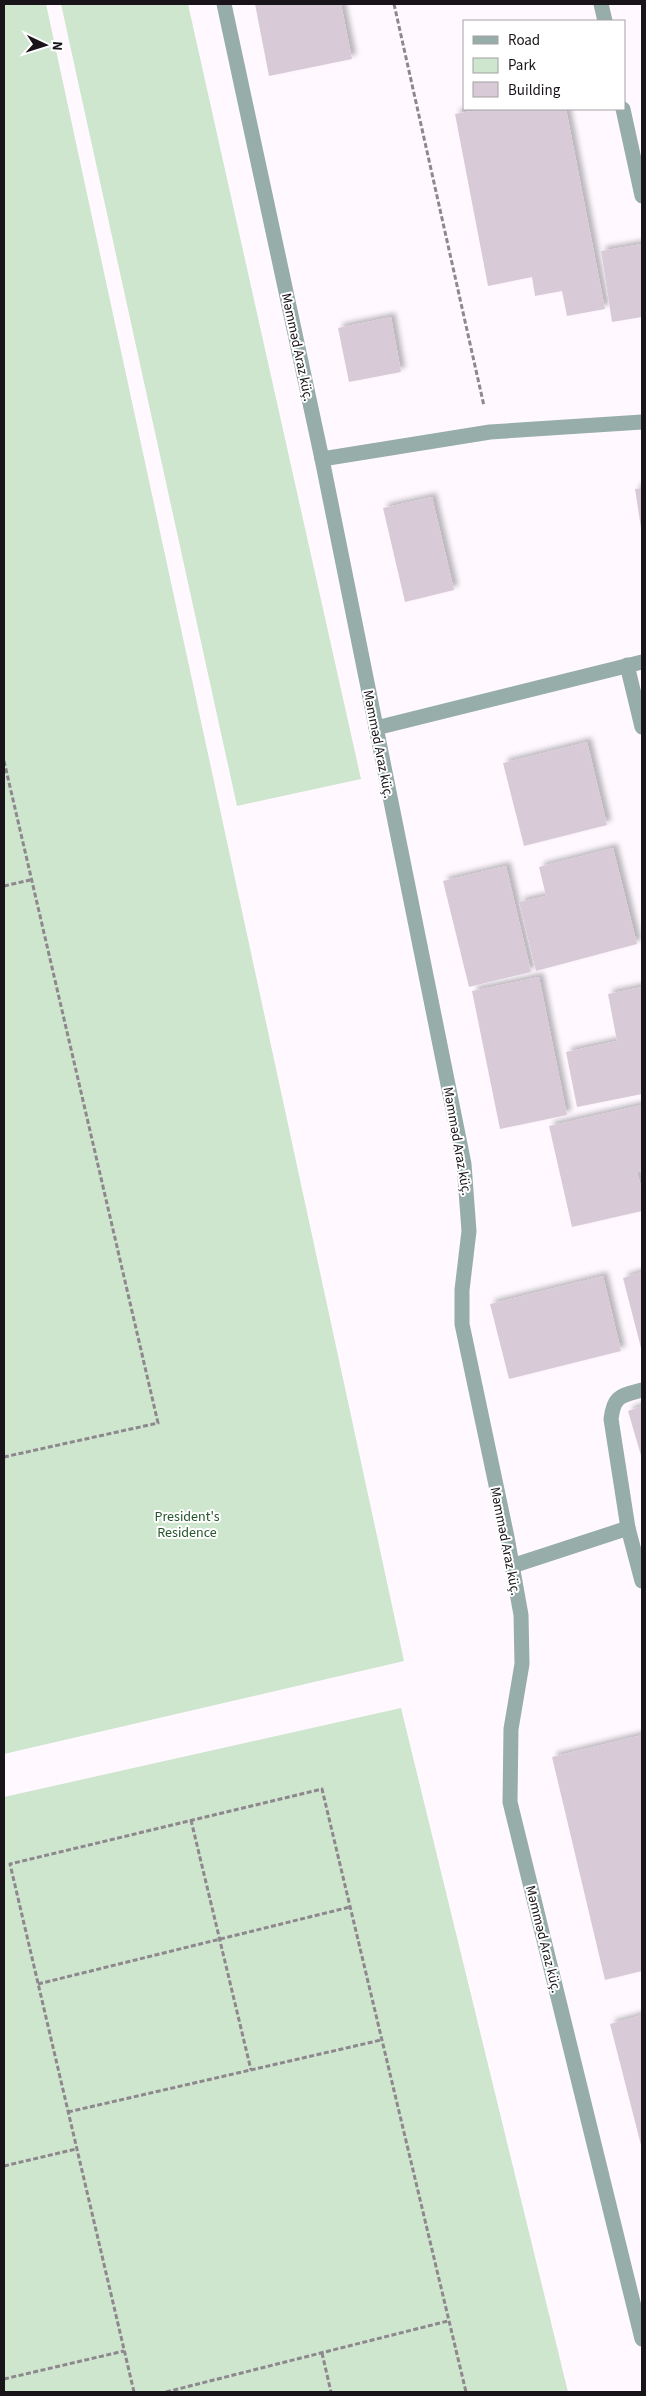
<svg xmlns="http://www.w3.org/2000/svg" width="646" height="2396" viewBox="0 0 646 2396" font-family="'Source Sans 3',sans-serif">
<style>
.green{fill:#cee5ce}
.building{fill:#d9cad8;filter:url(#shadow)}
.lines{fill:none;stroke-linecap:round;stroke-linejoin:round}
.path{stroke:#8e888e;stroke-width:3;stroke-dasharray:5 2.5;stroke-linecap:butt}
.minor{stroke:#96ada9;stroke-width:15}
.labels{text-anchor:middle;stroke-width:4;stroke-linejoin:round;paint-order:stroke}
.street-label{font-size:14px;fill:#191419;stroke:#fff}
.park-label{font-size:14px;fill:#235429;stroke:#fff}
</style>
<defs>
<filter id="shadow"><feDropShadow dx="4.5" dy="-4.5" stdDeviation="2.5" flood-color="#0004"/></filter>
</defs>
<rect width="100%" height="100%" fill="#fff9ff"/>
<g class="green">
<polygon points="4,4 46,4 404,1661 4,1754"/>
<polygon points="61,4 188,4 361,779 237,806"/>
<polygon points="401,1708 568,2392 4,2392 4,1797"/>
</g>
<g class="building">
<polygon points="255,4 341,4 352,59 269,76"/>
<polygon points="483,109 566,109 605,309 567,316 562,291 535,296 532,277 488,286 455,114"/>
<polygon points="642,244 642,317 612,322 601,251"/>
<polygon points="391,317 401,372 349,382 338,328"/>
<polygon points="642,488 642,528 641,528 635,489"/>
<polygon points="432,497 454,590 405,602 383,508"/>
<polygon points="587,742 607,825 524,846 503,763"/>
<polygon points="613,848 637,944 536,971 519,902 546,896 539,867"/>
<polygon points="506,866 531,972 469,987 443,881"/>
<polygon points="539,977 567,1115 500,1129 472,991"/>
<polygon points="642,987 642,1094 577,1107 566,1052 617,1041 608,994"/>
<polygon points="642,1105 642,1171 637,1172 642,1190 642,1211 572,1227 549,1126"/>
<polygon points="642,1272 642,1352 623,1278"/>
<polygon points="603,1276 621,1351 509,1379 490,1304"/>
<polygon points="642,1406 642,1459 628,1411"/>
<polygon points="642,1735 642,1813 641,1813 642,1971 605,1980 552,1757"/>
<polygon points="642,2015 642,2149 610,2024"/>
</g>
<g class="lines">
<g class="path">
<polyline points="394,4 484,406"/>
<polyline points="4,761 158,1423 4,1457"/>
<polyline points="4,886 30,880"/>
<polyline points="191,1820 251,2070"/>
<polyline points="38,1984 350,1907"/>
<polyline points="68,2112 381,2040"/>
<polyline points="4,2166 76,2149"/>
<polyline points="322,2353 331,2392"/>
<polyline points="4,2379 124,2351"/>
<polyline points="134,2392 10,1864 322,1789 466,2392"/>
<polyline points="166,2392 448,2321"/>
</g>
<g class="minor">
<polyline points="224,4 322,459 464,1164 469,1231 462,1290 462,1324 507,1537 521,1615 522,1664 511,1729 510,1802 642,2339"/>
<polyline points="601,4 605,21"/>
<polyline points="623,109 642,196"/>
<polyline points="322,459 490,432 642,422"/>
<polyline points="627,665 642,727"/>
<polyline points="376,728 642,662"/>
<path d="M642 1390C621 1396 614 1395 611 1419L628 1528 642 1581"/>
<polyline points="512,1566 628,1528"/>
</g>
</g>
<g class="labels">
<g class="street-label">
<text transform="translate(298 347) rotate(78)" y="5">Məmməd Araz küç.</text>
<text transform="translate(379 744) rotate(79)" y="5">Məmməd Araz küç.</text>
<text transform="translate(458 1141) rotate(80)" y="5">Məmməd Araz küç.</text>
<text transform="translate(506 1541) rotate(79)" y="5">Məmməd Araz küç.</text>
<text transform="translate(544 1939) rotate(76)" y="5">Məmməd Araz küç.</text>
</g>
<g class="park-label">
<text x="187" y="1521">President's<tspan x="187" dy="16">Residence</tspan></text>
</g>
</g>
<rect width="646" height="2396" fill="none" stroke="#191419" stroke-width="10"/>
<rect x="463" y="20" width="162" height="90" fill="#ffffff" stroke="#a3a1a3"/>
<rect x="473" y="36" width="25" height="8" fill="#96ada9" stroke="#a3a1a3"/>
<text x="508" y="45" font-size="15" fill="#191419">Road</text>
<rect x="473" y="58" width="25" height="15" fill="#cee5ce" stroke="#a3a1a3"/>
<text x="508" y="70" font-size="15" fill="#191419">Park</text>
<rect x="473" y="82" width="25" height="15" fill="#d9cad8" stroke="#a3a1a3"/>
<text x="508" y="95" font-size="15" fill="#191419">Building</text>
<g transform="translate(45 45) rotate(94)" stroke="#ffffff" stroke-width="4" paint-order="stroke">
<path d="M0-4L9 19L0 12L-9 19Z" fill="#191419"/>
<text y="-8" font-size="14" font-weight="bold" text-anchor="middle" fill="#191419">N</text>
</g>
</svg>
